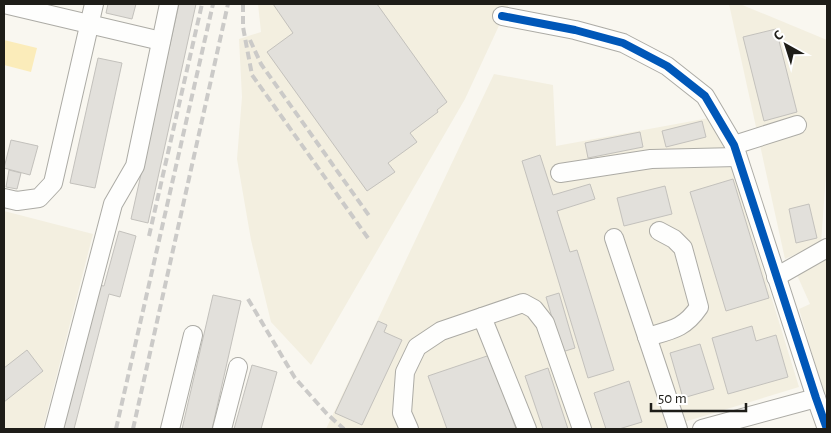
<svg xmlns="http://www.w3.org/2000/svg" width="831" height="433" viewBox="0 0 831 433" font-family="'Alegreya Sans',sans-serif">
<style>
.built{fill:#f3efe0}
.pitch{fill:#fbecba}
.building{fill:#e2e0db;stroke:#c3c1bc}
.lines{fill:none;stroke-linecap:round;stroke-linejoin:round}
.minor-casing{stroke:#acaba5;stroke-width:20}
.minor{stroke:#fefefd;stroke-width:18}
.rail{stroke:#cbcac8;stroke-width:4;stroke-dasharray:8 4;stroke-linecap:butt}
.cycleway-casing{stroke:#fff;stroke-width:11}
.cycleway{stroke:#0057b8;stroke-width:8}
</style>
<rect width="100%" height="100%" fill="#f9f7f0"/>
<g class="built">
<polygon points="258,4 509,4 465,99 311,365 271,322 251,240 237,159 242,97 239,39 261,32"/>
<polygon points="729,4 740,4 827,40 827,161 821,243 785,259"/>
<polygon points="494,74 553,85 556,146 709,118 723,140 799,387 661,429 326,429"/>
<polygon points="4,211 93,234 43,429 4,429"/>
<polygon points="827,259 827,404 799,309 810,304 797,275"/>
</g>
<polygon class="pitch" points="4,40 37,48 31,72 4,65"/>
<g class="building">
<polygon points="108,4 136,4 132,19 106,13"/>
<polygon points="179,4 196,4 148,223 131,219"/>
<polygon points="273,4 377,4 447,102 437,110 438,112 410,133 417,142 388,163 395,172 367,191 267,52 293,33"/>
<polygon points="776,29 797,112 764,121 743,37"/>
<polygon points="98,58 122,63 95,188 70,183"/>
<polygon points="702,121 706,137 666,147 662,131"/>
<polygon points="640,132 643,147 588,158 585,143"/>
<polygon points="11,140 38,146 30,175 4,168"/>
<polygon points="540,155 553,195 590,184 595,199 557,211 570,252 577,250 614,370 588,378 522,161"/>
<polygon points="9,170 21,173 17,189 6,187"/>
<polygon points="733,179 769,298 726,311 690,192"/>
<polygon points="665,186 672,214 624,226 617,198"/>
<polygon points="809,204 817,238 796,243 789,209"/>
<polygon points="119,231 136,236 120,297 109,294 74,429 60,429 98,285 104,286"/>
<polygon points="559,293 575,348 562,352 546,297"/>
<polygon points="213,295 241,301 212,429 182,429"/>
<polygon points="378,321 387,325 384,332 402,340 362,425 335,413"/>
<polygon points="752,326 756,341 776,335 788,377 728,394 712,338"/>
<polygon points="700,344 714,389 683,398 670,353"/>
<polygon points="27,350 43,371 4,402 4,368"/>
<polygon points="490,355 516,429 447,429 428,376"/>
<polygon points="252,365 277,372 261,429 234,429"/>
<polygon points="548,368 568,429 543,429 525,376"/>
<polygon points="629,381 642,422 619,429 606,429 594,393"/>
</g>
<g class="lines">
<g class="minor-casing">
<g id="minor">
<polyline points="4,4 161,41"/>
<polyline points="502,16 575,30 623,43 667,66 705,96 734,145 816,398 827,429"/>
<polyline points="734,145 797,125"/>
<polyline points="560,173 651,159 737,157"/>
<polyline points="4,198 17,201 39,198 53,183 94,4"/>
<polyline points="614,238 678,429"/>
<polyline points="776,277 827,248"/>
<polyline points="482,317 527,429"/>
<path d="M647 337C671 330 684 329 699 307L683 248 674 239 659 231"/>
<polyline points="54,429 113,204 135,166 169,4"/>
<polyline points="170,429 193,335"/>
<polyline points="222,429 238,367"/>
<polyline points="409,429 402,413 405,372 417,347 441,331 523,303 534,309 545,323 582,429"/>
<polyline points="702,429 816,398"/>
</g>
</g>
<use href="#minor" class="minor"/>
<g class="rail">
<polyline points="243,4 243,27 252,75 368,238"/>
<polyline points="250,40 261,64 370,217"/>
<polyline points="149,236 202,4"/>
<polyline points="248,299 295,378 327,414 344,429"/>
<polyline points="116,429 213,4"/>
<polyline points="133,429 228,4"/>
</g>
<g class="cycleway-casing">
<polyline id="cycleway" points="502,16 575,30 623,43 667,66 705,96 734,145 816,398 827,429"/>
</g>
<use href="#cycleway" class="cycleway"/>
</g>
<rect width="831" height="433" fill="none" stroke="#1e1d18" stroke-width="10"/>
<g transform="translate(786 45) rotate(321)" stroke="#ffffff" stroke-width="4" paint-order="stroke">
<path d="M0-4L9 19L0 12L-9 19Z" fill="#1e1d18"/>
<text y="-8" font-size="14" font-weight="bold" text-anchor="middle" fill="#1e1d18">С</text>
</g>
<path d="M651 403v8h95v-8" fill="none" stroke="#1e1d18" stroke-width="2.5"/>
<text x="658" y="403" font-size="15" fill="#1e1d18" stroke="#ffffff" stroke-width="4" paint-order="stroke">50 m</text>
</svg>
